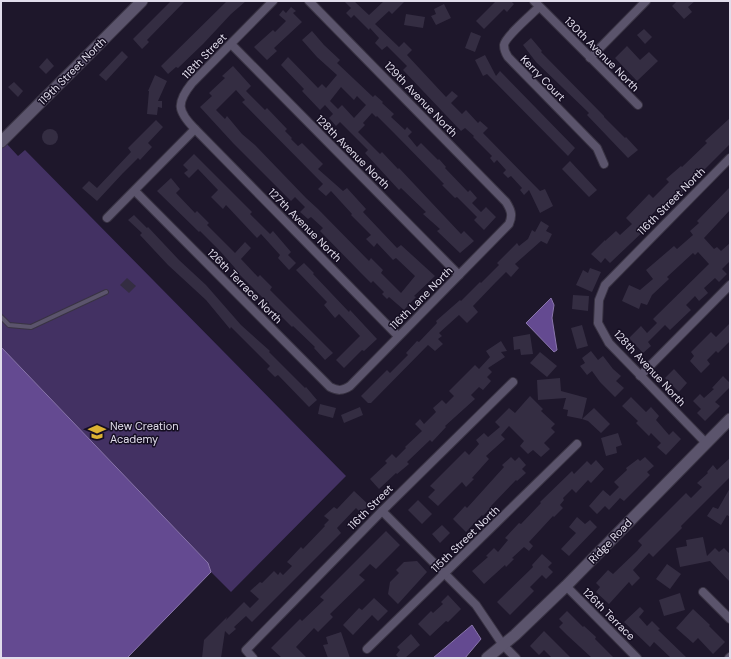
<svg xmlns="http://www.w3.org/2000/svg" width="731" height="659" viewBox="0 0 731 659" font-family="'DM Sans',sans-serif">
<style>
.green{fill:#433163}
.water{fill:#644a91;stroke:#8a76ac}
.building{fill:#342d42;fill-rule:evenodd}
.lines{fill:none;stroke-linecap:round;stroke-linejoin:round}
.lane-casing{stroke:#393343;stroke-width:6}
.street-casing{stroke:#393343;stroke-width:10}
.secondary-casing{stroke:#393343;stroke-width:13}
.lane{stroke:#5b546c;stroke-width:4}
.street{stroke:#5b546c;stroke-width:8}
.secondary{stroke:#5b546c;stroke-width:11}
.labels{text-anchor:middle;stroke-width:3;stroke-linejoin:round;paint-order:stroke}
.street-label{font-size:11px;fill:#e1ddeb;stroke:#150e22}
.poi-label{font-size:11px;fill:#e1ddeb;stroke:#150e22;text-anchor:start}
</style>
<rect width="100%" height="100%" fill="#1e172b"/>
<polygon class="green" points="6,143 18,156 25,150 346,476 231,592 211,572 208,563 1,347 1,148"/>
<g class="water">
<polygon points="551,298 554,305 552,318 557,350 554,352 526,323"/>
<polygon points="1,347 208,563 211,572 127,658 1,658"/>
<polygon points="472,625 481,639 465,658 433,658"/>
</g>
<g class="building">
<polygon points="171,1 185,1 147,40 149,42 142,49 133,39"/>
<polygon points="227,1 246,1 231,14 203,44 178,68 176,67 168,74 161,66"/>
<polygon points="344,1 354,1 369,15 384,1 405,1 392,14 389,11 375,24 399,47 404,42 412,50 407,55 446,97 452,91 458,96 451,103 462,114 466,110 478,123 480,121 488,128 483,133 540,191 545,189 553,206 540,213 529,190 524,195 520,190 522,188 511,176 508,178 503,173 506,170 497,160 494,163 490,158 492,156 473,137 474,136 465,128 461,131 403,70 407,66 387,46 382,50 375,43 379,38 370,28 369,30 354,15 351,18 346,13 351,8"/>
<polygon points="496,1 511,1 514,4 507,12 504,9 484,29 476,21"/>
<polygon points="677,1 695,1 688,7 692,12 684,19 672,6"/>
<polygon points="444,4 451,18 436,25 431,16 436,14 434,9"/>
<polygon points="291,7 296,11 293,13 302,22 274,48 277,51 267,60 254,47 273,30 275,32 286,21 279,15 283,10 286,13"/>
<polygon points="406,14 425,17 423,28 404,25"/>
<polygon points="644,29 652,37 645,44 637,35"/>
<path d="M312 31 324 45 340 60 337 63 373 97 375 95 383 102 382 103 394 114 391 117 405 130 407 127 412 132 408 136 417 147 421 143 438 160 439 159 446 167 445 168 468 192 470 190 477 198 472 203 481 212 486 207 496 217 484 230 474 220 477 217 457 197 455 198 442 185 444 184 394 133 377 116 376 117 372 113 363 123 365 125 358 132 380 154 382 152 398 169 399 168 461 234 464 231 474 241 460 253 437 231 440 229 423 214 426 212 401 188 399 190 365 153 368 150 340 122 336 126 329 118 333 114 325 105 320 110 302 91 304 89 281 65 288 57 318 88 322 84 326 88 337 75 317 57 302 40ZM341 87 354 100 357 96 366 105 354 118 342 105 338 109 330 101Z"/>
<polygon points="471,32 481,36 475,52 465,48"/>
<polygon points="531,38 542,51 541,52 604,116 604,117 625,138 626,137 638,150 628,158 587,115 589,113 536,62 523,45"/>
<polygon points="627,46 640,60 649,52 658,61 637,81 615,58"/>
<polygon points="122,51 128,57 106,81 99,75"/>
<polygon points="485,55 496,76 500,71 575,148 568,156 487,74 483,76 475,60"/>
<polygon points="47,58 54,66 46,74 39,67"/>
<path d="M233 66 251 86 246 91 265 110 267 108 287 129 285 131 292 138 291 139 298 146 302 143 323 164 318 169 343 191 347 188 366 209 363 212 397 248 401 245 435 276 414 296 416 297 404 310 389 297 387 299 382 294 384 292 373 281 371 283 359 271 320 231 323 228 311 217 308 219 300 212 305 207 295 197 291 201 233 143 200 107 212 96 209 93 225 78 222 76ZM236 90 245 100 242 102 323 184 318 189 326 196 331 191 352 214 351 215 371 235 366 239 374 247 377 243 393 260 396 258 415 276 401 293 381 273 383 270 371 258 369 261 318 209 306 198 255 145 242 134 227 116 225 119 216 110Z"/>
<polygon points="155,75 167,81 158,101 162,101 162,108 158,107 157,115 147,114 149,91 148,91"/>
<polygon points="14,82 23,91 18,97 8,87"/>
<polygon points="730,118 730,144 660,214 656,210 646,221 650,225 610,263 605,258 601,263 591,254 605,240 605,241 616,231 620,235 632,224 626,218 649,194 653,198 669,182 666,179 681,166 682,167 707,143 705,141"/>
<polygon points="156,120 163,127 148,143 152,147 140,160 138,158 123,173 97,201 82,188 89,181 97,188 131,152 128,148"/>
<circle cx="50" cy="137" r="8"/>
<polygon points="194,154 252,212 250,214 270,234 273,231 291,252 288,255 296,263 289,270 278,258 280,255 261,234 257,238 226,205 223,209 211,197 218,190 198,169 189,178 184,173 188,170 183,165"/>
<polygon points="570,161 597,190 589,197 562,169"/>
<polygon points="171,178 180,189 176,193 195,213 197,211 209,223 207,225 235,253 245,242 251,248 241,259 258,277 260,275 272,287 270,290 333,353 325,360 314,348 315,347 293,326 292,327 234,269 235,268 220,251 200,231 199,232 157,191"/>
<polygon points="730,187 730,210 704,238 714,249 717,247 721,251 730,243 730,261 722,269 727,274 719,282 715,278 704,288 708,293 699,301 695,296 686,305 691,310 670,330 665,325 648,342 651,346 643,353 629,338 641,326 647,333 657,323 653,319 709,264 698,252 695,255 693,253 667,277 669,279 652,295 647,305 641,303 639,309 622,301 629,285 640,290 653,279 646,270 674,246 677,249 693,235 690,231 699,223 697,221"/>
<polygon points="134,215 147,228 148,227 179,260 206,285 241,325 270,351 269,352 305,388 306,387 317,400 309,407 278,375 275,377 267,369 270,366 231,327 230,329 206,300 168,265 140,235 142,233 128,220"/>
<polygon points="541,221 549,226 546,231 552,234 547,244 541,241 515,264 519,268 511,277 506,272 496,282 473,306 478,312 467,323 459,315 439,333 442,336 438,339 443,344 435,351 428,345 371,403 368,403 361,396 387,370 390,373 408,355 406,353 417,341 419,342 437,323 436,321 460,300 461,301 480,282 481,283 499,265 497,263 517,243 519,246 528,239 532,230 535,232"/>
<polygon points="304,263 314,273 313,274 349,312 350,310 377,339 364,351 362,350 344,368 336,360 360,336 339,314 335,318 324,305 327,302 296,270"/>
<polygon points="590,268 601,272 592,292 576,285 583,270 588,273"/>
<polygon points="127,278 136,286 129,293 120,285"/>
<polygon points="573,295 589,296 588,311 572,309"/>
<polygon points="730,323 730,341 718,353 716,351 707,360 710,364 701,373 690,361 694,356 691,352 711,332 716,337"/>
<polygon points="582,325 588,346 577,349 571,328"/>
<polygon points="530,334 533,354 521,355 520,349 514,350 513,337"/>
<polygon points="501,341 507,351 501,352 505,357 488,368 492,372 487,377 491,381 483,390 479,387 471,395 475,399 445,426 446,427 432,442 430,440 407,462 409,464 397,474 396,473 379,489 370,479 387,463 385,461 392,454 396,458 406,448 405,447 422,431 415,424 420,419 424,424 436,412 433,408 442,400 446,404 454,396 449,391 475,365 479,369 490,357 486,351"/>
<polygon points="591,351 598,360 603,356 613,369 621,376 616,381 624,388 615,397 600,382 592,371 587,375 580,366 585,363 582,358"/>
<polygon points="540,352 557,366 547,377 530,363"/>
<polygon points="674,369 687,383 679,392 665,378"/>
<polygon points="723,376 730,383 730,387 715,402 720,406 705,421 697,413 701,409 693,401 700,394 704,398 714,389 712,388"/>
<polygon points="560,378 561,391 587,398 582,419 567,416 568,410 563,409 566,398 538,400 537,380"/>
<polygon points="530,396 543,409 541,411 555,424 551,428 555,432 544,443 550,449 541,457 533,450 528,454 520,446 524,441 509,426 501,435 505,439 486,456 489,459 472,478 474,479 466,487 462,482 438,506 428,497 435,490 430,486 465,451 469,455 479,444 476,440 484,433 488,437 500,427 495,422 509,408 515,413"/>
<polygon points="631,397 646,412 651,407 659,416 656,420 669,435 673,431 681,439 666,455 657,447 661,443 651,433 649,436 636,423 638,421 622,406"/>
<polygon points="320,404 336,408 333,418 318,414"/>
<polygon points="360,407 363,415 344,423 341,415"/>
<polygon points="594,408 610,424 601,433 588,421 582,419"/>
<polygon points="618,433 622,445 616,447 617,453 606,456 601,438"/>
<polygon points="511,457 515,461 519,457 526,465 522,469 526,473 517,481 516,480 491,506 492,506 483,516 482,515 466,532 453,519 465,506 467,508 504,467 502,465"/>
<polygon points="645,457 654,466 647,472 650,475 624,501 620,498 609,510 605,506 597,514 589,506 603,490 610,496 619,487 614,482 627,470 626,468 638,459 640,461"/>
<polygon points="730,458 730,477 681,526 682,528 653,557 649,553 633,570 640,578 632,586 629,582 609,604 596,592 600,587 596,583 608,570 613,574 637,551 642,545 638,541 686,493 691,498 702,487 697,483 708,473 707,472 713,465 717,470"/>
<polygon points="596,460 604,469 591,483 588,480 576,493 572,489 563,498 564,500 560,505 563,508 554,517 553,516 529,542 533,546 529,551 524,547 512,558 514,559 506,567 505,565 484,584 472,571 488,557 486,556 494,548 498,552 508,540 505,538 519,523 521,524 541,503 540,502 572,471 574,474 587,461 591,465"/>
<polygon points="730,488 730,517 727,515 721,525 707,516 713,507 718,509"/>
<polygon points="354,491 369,505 361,513 356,508 337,528 341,533 252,622 246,616 234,627 236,629 229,635 225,631 221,658 202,658 204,640 227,617 226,620 244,602 250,608 259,599 250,591 260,582 262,583 274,571 278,575 280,572 283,575 292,566 287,562 301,547 303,549 325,526 324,525 329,520 324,516 334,507 337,509"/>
<polygon points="418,500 432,514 422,524 408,510"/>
<polygon points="577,517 585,524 590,520 597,527 569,556 561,549 576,533 569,527"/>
<polygon points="442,525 450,533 440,543 432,534"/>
<polygon points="386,531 400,545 376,569 370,564 359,575 365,580 330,614 333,617 318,632 314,628 296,647 307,658 282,658 271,648 300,619 302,621 324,600 320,597"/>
<polygon points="703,537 707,556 715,548 719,552 724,548 730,554 730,582 710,561 680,567 676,548 687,546 686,540"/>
<polygon points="542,554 552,563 548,567 553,572 546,579 542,575 530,587 534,591 510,615 497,602 533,567 532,565"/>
<polygon points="417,561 427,572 398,604 388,594 390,582 399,573 396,570 404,562"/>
<polygon points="667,564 681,574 670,589 656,579"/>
<polygon points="680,593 685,610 664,616 659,600"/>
<polygon points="448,595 461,609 448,622 446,621 430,636 418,624 431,611 433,613 443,604 441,602"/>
<polygon points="374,598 388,611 378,621 372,615 353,635 343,625 359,608 362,610"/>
<polygon points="640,607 644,611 639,617 647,626 652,621 660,629 658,630 687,658 671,658 654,642 650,647 624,622"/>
<polygon points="693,609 710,625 709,626 725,642 713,654 698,638 693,643 676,628"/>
<polygon points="567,611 583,627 584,626 596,637 595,639 614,658 592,658 567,635 559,627 563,623 559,619"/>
<polygon points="544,631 571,658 552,658 544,650 539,655 530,646"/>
<polygon points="341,632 350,658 328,658 323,645 328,644 326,637"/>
<polygon points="411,634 420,645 405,658 399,658 396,655 400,650 397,647"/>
</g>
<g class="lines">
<g class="lane-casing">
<polyline id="lane" points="1,317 9,325 31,327 106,292"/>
</g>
<g class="street-casing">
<g id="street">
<polyline points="534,1 638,105"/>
<path d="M539 7C532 14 505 37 504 45 504 49 506 54 508 57L597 148 604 164"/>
<polyline points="231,44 459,275"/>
<polyline points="590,58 646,1"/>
<polyline points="195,129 398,336"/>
<path d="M135 191 330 387C338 391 342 391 350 386L509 224C513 215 511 210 506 202L309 1"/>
<path d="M107 218 195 129C177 111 176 103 192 83L273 1"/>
<polyline points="640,376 730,285"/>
<polyline points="706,443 609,343 598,323 599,300 605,285 730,158"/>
<polyline points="382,511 476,605 503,645 516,658"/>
<polyline points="566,586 637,658"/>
<polyline points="703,592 730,619"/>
<polyline points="367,649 577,444"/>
<polyline points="253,658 246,650 382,511 513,382"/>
<polyline points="729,658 730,657"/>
</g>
</g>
<g class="secondary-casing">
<g id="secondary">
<polyline points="1,142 142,1"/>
<polyline points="487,658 515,635 566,586 730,419"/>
</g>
</g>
<use href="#lane" class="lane"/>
<use href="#street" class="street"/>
<use href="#secondary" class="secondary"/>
</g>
<defs>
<g id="school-bare" transform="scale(1.38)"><path d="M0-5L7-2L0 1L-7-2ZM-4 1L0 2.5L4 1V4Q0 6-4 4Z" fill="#dcb233" stroke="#150e22" stroke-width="2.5" paint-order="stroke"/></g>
</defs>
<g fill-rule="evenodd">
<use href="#school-bare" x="97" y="432"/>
</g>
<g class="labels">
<g class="street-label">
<text transform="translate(602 54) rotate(45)" y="4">130th Avenue North</text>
<text transform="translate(204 56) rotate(-46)" y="4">118th Street</text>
<text transform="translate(72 71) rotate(-45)" y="4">119th Street North</text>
<text transform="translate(543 78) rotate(46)" y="4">Kerry Court</text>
<text transform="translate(421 99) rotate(46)" y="4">129th Avenue North</text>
<text transform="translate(353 152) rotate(45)" y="4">128th Avenue North</text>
<text transform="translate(671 201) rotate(-45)" y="4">116th Street North</text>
<text transform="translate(305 225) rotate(45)" y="4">127th Avenue North</text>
<text transform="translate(245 286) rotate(45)" y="4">126th Terrace North</text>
<text transform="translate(421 298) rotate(-45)" y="4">116th Lane North</text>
<text transform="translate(650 368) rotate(47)" y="4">128th Avenue North</text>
<text transform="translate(370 507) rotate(-45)" y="4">116th Street</text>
<text transform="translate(465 539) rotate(-44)" y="4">115th Street North</text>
<text transform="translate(610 541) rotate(-46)" y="4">Ridge Road</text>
<text transform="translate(609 614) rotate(45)" y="4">126th Terrace</text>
</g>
<g class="poi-label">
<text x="110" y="430">New Creation<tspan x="110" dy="13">Academy</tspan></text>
</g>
</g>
<rect width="731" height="659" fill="none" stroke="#e1ddeb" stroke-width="4"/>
</svg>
